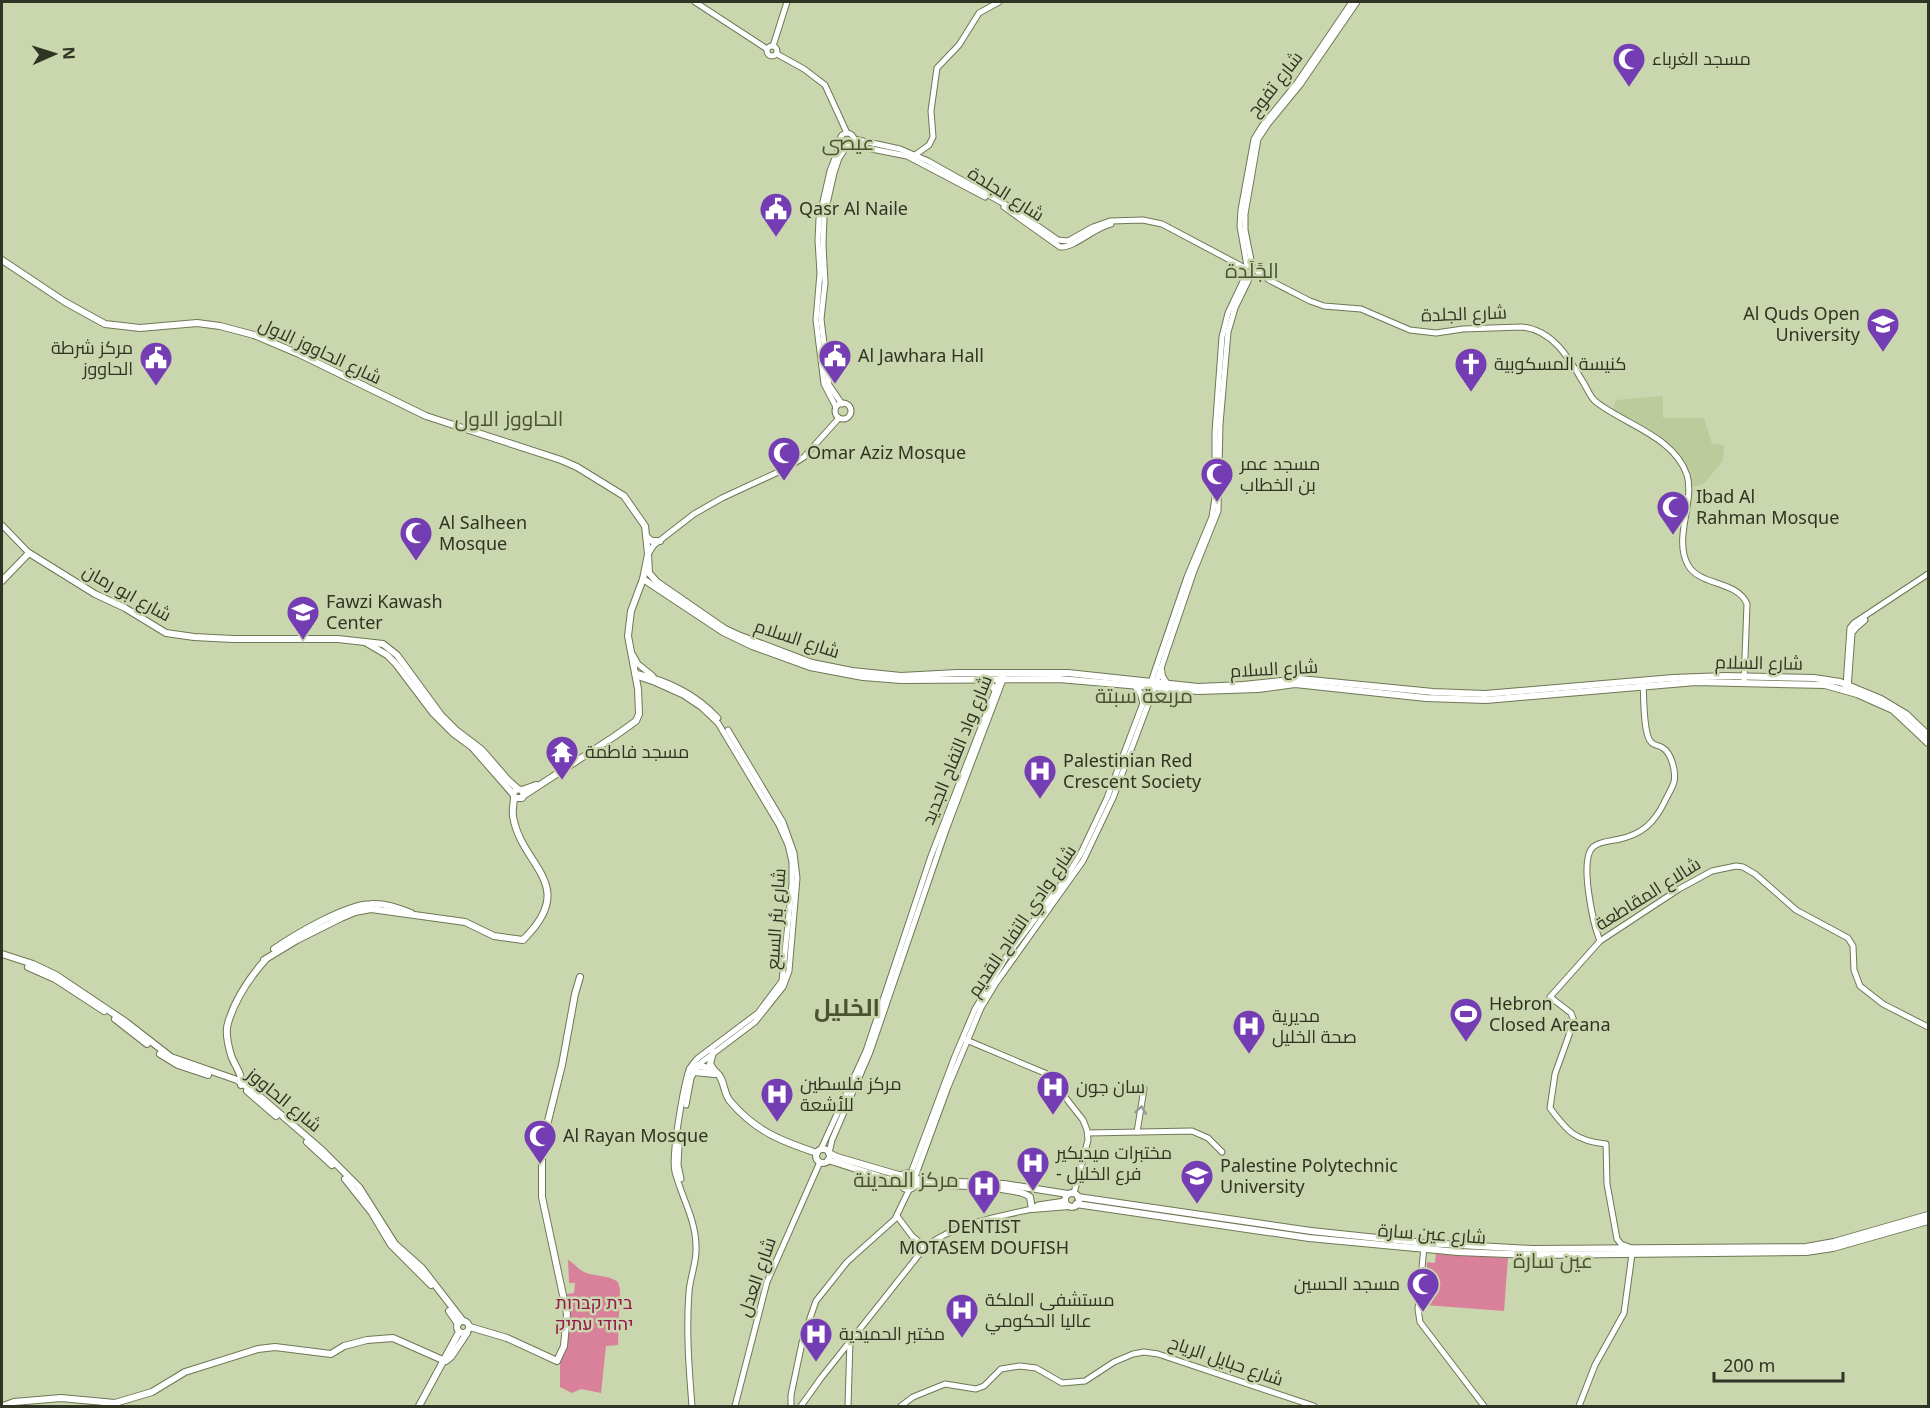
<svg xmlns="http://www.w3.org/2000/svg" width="1930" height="1408" viewBox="0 0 1930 1408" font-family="'Noto Sans',Cairo,Heebo,sans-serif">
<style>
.built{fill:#bccb9b}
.green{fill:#d9819b}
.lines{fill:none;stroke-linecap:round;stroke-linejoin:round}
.minor-casing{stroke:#6d7854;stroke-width:7}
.major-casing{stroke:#6d7854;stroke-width:8}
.minor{stroke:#fff;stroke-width:5}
.major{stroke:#fff;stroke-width:6}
.oneway{stroke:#979a92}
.labels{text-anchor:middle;stroke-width:5;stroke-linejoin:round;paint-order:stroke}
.poi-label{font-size:18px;fill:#2f3424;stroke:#cad6ae;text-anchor:start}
.street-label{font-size:18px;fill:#2f3424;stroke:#cad6ae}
.park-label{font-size:18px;fill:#94184d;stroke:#cad6ae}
.quarter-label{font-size:21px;fill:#4a5431;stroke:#cad6ae}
.district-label{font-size:24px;font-weight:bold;fill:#4a5431;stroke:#cad6ae}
</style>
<rect width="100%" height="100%" fill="#cad6ae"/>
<polygon class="built" points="1663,396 1663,418 1704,418 1712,444 1724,445 1723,460 1704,484 1688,488 1687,475 1668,448 1612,412 1616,400"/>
<g class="green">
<polygon points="1436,1253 1508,1258 1504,1311 1425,1305 1427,1262 1435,1263"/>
<path d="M568 1260C574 1263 578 1269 584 1272 595 1277 607 1274 618 1282L620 1289 618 1345 606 1346 601 1393 581 1389 572 1393 560 1387V1360L566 1344 570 1319 567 1294 574 1293 575 1283H569Z"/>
</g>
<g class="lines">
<g class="minor-casing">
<g id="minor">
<polyline points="695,2 767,49"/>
<circle cx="772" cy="51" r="5"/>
<polyline points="773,46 787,2"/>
<polyline points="777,54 804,69 825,85 847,133"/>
<circle cx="847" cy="140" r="7"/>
<polyline points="854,139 900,149 928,161 1015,210 1058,240 1068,241 1093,227 1110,221 1143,220 1162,224 1245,268"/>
<polyline points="851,145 907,156 985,197"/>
<polyline points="915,155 929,145 933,137 931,111 937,68 959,45 979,13 999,2"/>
<path d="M1004 207 1060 247C1075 248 1093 228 1111 224"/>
<polyline points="1252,265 1245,230 1245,214 1258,139 1268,124 1300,85 1357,2"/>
<polyline points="1247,266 1240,226 1241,210 1254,139 1262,126 1297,83 1352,2"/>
<path d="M1257 271 1269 280 1310 301 1324 306 1361 309 1410 330 1436 333 1463 329 1521 327C1552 329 1569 358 1583 382 1587 388 1590 397 1595 401 1623 424 1674 436 1687 475 1695 502 1673 538 1688 565 1699 586 1737 580 1747 604L1744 683"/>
<circle cx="843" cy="411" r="8"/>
<polyline points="842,404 829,385 821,319 825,283 823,245 824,217 834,173 839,158 847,146"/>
<polyline points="836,407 824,384 816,320 820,273 818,240 819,219 830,171 841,143"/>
<polyline points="2,525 29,553"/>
<polyline points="648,554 654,545 694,514 722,498 787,468 804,457 839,418"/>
<polyline points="633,655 638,664 653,676"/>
<path d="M635 673C668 681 695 693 718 718"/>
<path d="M636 676 654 682 683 695 701 707 718 723 779 825 788 845 792 862V884L782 981 758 1013 698 1058C694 1062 690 1066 688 1073 683 1091 671 1156 675 1172 682 1198 696 1220 696 1247 697 1262 690 1277 689 1292 686 1330 689 1369 692 1406"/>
<polyline points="1846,686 1850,628 1854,623 1928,574"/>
<polyline points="1848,689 1852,633 1857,627 1865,620"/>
<path d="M1600 941C1593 924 1579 860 1593 847 1600 841 1612 841 1620 839 1642 834 1654 823 1664 803 1667 796 1672 789 1674 782 1676 772 1672 754 1663 748 1660 745 1654 746 1651 742 1643 734 1644 696 1643 683"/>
<polyline points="964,1039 1047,1074 1083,1120 1087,1130 1088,1140 1074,1193"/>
<polyline points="686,1105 691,1078 698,1065 755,1022 783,987 789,971 797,878 794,853 783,822 728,730"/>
<polyline points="1137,1132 1144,1089"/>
<polyline points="1088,1133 1192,1131 1208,1138 1222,1152"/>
<polyline points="679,1146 678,1165 681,1179"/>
<polyline points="821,1149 866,1051 931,856 1001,676"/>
<polyline points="829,1153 832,1140 870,1052 946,830 1004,677"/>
<polyline points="911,1173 955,1056 975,1009 1006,957 1063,882 1080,855 1107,798 1151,682 1187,577 1212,517 1215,498 1215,432 1222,337 1228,313 1246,275"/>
<polyline points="915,1177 948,1087 981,1008 996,983 1083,861 1113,798 1156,683 1194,571 1218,511 1220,424 1228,332 1235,308 1250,277"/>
<polyline points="897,1216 912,1236 925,1247"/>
<polyline points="1424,1247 1418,1309 1420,1322 1484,1406"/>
<polyline points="735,1406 767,1282 820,1162"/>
<polyline points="791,1406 791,1395 803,1338 816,1301 847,1262 895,1219 909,1190"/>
<path d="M801 1406 821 1378 925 1247C955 1224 996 1217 1032 1209L1038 1205 1065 1201"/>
<polyline points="848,1406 850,1340"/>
<polyline points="901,1406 913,1397 945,1384 976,1389 984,1386 1001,1369 1020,1366 1036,1368 1062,1383 1085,1381 1114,1362 1133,1354 1144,1352 1158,1354 1314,1406"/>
<path d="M1579 1406 1595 1365 1624 1313 1632 1254 1629 1247 1621 1244 1617 1239 1607 1184 1606 1144C1575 1141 1567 1131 1550 1108L1555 1074 1574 1021 1571 1013 1550 997 1600 941 1679 889 1712 871 1736 866 1743 867 1755 874 1796 910 1848 938 1853 946 1854 970 1860 986 1883 1004 1928 1027"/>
</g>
</g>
<g class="major-casing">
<g id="major">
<polyline points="2,260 65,302 105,324 140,328 197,323 220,326 254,335 299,354 426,416 561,460 577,467 624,496 645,526 648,554 643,579 631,611 628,636 638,689 639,714 636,721 615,736 523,796"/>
<polyline points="647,537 652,541 660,541"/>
<polyline points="648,554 649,573 657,582 725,629 738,635 812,663 852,671 901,676 957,673 1068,673 1198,687 1243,685 1300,679 1433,692 1485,694 1673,678 1725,676 1814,678 1840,682 1881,699 1906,714 1928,735"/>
<polyline points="643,579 723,632 752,646 810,667 863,677 901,680 1059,679 1198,691 1258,689 1295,684 1426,698 1486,700 1696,682 1825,685 1857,694 1893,710 1928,743"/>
<polyline points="2,581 29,553 95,594 125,608 166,633 194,637 233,639 338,639 383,644 397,655 441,715 457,731 482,750 508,780 518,789"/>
<polyline points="365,642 387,655 396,664 433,713 453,733 472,747 513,794"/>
<polyline points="1161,669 1162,676 1167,684"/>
<polyline points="987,679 995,690"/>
<polyline points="1135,686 1141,694 1143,702"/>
<polyline points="1149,701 1160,693 1169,690"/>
<polyline points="522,790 524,795 522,798 515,798 513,794 516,789 522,790 536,785"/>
<path d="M274 949C296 934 345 905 371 904 384 903 399 908 411 913"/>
<polyline points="2,954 33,964 56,975 126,1022 171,1057 237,1080 256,1093 322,1150 359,1187 395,1244 422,1268 463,1321"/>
<path d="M264 960 297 940 341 918 355 912 371 909 465 922 494 936 523 940C580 884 521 867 513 816 512 810 514 803 514 797"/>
<polyline points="28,967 55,979 104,1011"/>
<polyline points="115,1019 147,1044"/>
<polyline points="713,1052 710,1064 714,1070"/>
<polyline points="160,1054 178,1065 208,1075"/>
<path d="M690 1069C698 1065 708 1066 716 1072 725 1079 723 1093 730 1101 755 1131 781 1141 817 1153"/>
<polyline points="690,1069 694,1072 715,1074"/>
<path d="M241 1085C243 1074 234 1065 231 1055 228 1045 225 1032 228 1023 235 999 250 977 266 959"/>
<polyline points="247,1091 276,1116"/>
<polyline points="307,1142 332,1165"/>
<circle cx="823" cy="1156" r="7"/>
<polyline points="829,1153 837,1157 902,1176"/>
<polyline points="828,1160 900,1183"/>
<circle cx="908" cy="1181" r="8"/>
<polyline points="345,1179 372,1213 391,1245 431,1285"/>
<polyline points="916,1179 937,1181"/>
<polyline points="959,1182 1004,1184 1068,1194"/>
<path d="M916 1185C936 1184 1017 1186 1030 1197L1032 1209 1069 1206"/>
<circle cx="1072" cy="1200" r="7"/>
<polyline points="1078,1197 1311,1231 1425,1243 1532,1249 1806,1247 1834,1242 1928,1215"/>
<polyline points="1076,1204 1309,1238 1458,1252 1532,1255 1806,1252 1833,1248 1928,1221"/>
<polyline points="449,1311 458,1324"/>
<circle cx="463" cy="1327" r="6"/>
<polyline points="470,1327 507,1338 557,1361 564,1346 567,1314 542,1197 542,1145 562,1065 575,994 580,977"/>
<polyline points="446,1361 451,1357 467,1333"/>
<polyline points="3,1406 14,1402 61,1398 115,1403 152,1392 185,1372 258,1349 275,1347 331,1354 344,1346 367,1340 393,1338 445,1361"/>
<polyline points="419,1406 459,1332"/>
</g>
</g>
<use href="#minor" class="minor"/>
<use href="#major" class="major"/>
</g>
<defs><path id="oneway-chevron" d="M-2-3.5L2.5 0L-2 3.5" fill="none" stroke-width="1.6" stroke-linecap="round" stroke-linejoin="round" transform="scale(1.5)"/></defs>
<use class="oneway" href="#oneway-chevron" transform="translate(1141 1110) rotate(-82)"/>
<defs>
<g id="mosque-pin" transform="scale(1.725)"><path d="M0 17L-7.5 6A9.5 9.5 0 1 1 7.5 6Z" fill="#753db3" stroke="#cad6ae"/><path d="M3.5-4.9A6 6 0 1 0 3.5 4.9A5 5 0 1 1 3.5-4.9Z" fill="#fff"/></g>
<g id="civic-pin" transform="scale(1.725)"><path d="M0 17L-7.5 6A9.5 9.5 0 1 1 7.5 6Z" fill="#753db3" stroke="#cad6ae"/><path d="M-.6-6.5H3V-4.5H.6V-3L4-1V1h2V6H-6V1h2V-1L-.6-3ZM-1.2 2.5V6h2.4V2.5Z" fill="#fff"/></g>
<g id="university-pin" transform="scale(1.725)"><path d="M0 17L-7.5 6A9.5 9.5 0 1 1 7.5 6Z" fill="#753db3" stroke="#cad6ae"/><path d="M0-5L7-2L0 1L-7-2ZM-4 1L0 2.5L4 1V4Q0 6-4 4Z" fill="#fff"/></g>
<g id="church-pin" transform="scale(1.725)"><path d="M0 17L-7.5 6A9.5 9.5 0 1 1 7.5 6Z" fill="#753db3" stroke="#cad6ae"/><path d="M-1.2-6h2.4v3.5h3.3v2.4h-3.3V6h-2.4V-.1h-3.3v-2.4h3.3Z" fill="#fff"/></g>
<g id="temple-pin" transform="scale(1.725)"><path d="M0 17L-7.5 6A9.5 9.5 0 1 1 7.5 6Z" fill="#753db3" stroke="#cad6ae"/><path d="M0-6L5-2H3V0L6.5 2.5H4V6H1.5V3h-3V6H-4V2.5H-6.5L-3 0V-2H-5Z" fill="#fff"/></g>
<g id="hospital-pin" transform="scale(1.725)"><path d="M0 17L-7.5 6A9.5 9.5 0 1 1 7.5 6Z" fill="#753db3" stroke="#cad6ae"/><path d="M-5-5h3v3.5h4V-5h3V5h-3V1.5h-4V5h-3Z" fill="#fff"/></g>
<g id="stadium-pin" transform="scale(1.725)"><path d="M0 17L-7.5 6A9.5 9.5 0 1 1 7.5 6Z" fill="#753db3" stroke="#cad6ae"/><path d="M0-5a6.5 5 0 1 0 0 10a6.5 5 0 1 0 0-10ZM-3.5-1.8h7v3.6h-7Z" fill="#fff"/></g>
</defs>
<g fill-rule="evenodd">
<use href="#mosque-pin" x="1629" y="59"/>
<use href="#civic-pin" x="776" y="209"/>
<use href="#university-pin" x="1883" y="324"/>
<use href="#civic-pin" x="835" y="356"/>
<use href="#civic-pin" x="156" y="358"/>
<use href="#church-pin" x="1471" y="364"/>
<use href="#mosque-pin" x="784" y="453"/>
<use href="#mosque-pin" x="1217" y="474"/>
<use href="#mosque-pin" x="1673" y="507"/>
<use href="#mosque-pin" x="416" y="533"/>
<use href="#university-pin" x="303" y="612"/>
<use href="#temple-pin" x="562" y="752"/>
<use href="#hospital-pin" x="1040" y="771"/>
<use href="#stadium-pin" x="1466" y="1014"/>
<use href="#hospital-pin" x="1249" y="1026"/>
<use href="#hospital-pin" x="1053" y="1087"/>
<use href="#hospital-pin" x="777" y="1094"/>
<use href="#mosque-pin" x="540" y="1136"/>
<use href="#hospital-pin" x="1033" y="1163"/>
<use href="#university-pin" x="1197" y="1176"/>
<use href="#hospital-pin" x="984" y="1186"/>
<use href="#mosque-pin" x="1423" y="1284"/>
<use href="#hospital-pin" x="962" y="1310"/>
<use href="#hospital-pin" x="816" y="1334"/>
</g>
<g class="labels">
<g class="poi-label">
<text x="1652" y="65">مسجد الغرباء</text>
<text x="799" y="215">Qasr Al Naile</text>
<text x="1860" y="320" text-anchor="end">Al Quds Open<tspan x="1860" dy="21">University</tspan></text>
<text x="133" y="354" text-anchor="end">مركز شرطة<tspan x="133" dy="21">الحاووز</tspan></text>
<text x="858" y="362">Al Jawhara Hall</text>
<text x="1494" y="370">كنيسة المسكوبية</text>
<text x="807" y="459">Omar Aziz Mosque</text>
<text x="1240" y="470">مسجد عمر<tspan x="1240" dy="21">بن الخطاب</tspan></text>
<text x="1696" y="503">Ibad Al<tspan x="1696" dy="21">Rahman Mosque</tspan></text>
<text x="439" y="529">Al Salheen<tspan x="439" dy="21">Mosque</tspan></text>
<text x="326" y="608">Fawzi Kawash<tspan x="326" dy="21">Center</tspan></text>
<text x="585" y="758">مسجد فاطمة</text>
<text x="1063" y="767">Palestinian Red<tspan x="1063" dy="21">Crescent Society</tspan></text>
<text x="1489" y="1010">Hebron<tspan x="1489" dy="21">Closed Areana</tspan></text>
<text x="1272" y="1022">مديرية<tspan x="1272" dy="21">صحة الخليل</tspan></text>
<text x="800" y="1090">مركز فلسطين<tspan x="800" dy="21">للأشعة</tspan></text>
<text x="1076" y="1093">سان جون</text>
<text x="563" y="1142">Al Rayan Mosque</text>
<text x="1056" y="1159">مختبرات ميديكير<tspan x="1056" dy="21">- فرع الخليل</tspan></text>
<text x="1220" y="1172">Palestine Polytechnic<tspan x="1220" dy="21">University</tspan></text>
<text x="984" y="1233" text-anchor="middle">DENTIST<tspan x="984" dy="21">MOTASEM DOUFISH</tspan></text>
<text x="1400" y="1290" text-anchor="end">مسجد الحسين</text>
<text x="985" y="1306">مستشفى الملكة<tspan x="985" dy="21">عاليا الحكومي</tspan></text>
<text x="839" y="1340">مختبر الحميدية</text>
</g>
<g class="street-label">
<text transform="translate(1275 84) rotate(-52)" y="6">شارع تفوح</text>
<text transform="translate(1006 194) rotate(32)" y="6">شارع الجلدة</text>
<text transform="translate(1464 314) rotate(-2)" y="6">شارع الجلدة</text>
<text transform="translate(320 351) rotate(25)" y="6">شارع الحاووز الاول</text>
<text transform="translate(127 593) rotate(29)" y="6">شارع ابو رمان</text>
<text transform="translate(797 639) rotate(18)" y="6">شارع السلام</text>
<text transform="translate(1759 663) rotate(1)" y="6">شارع السلام</text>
<text transform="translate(1274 669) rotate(-3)" y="6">شارع السلام</text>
<text transform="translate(957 750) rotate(-68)" y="6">شارع واد التفاح الجديد</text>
<text transform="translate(1648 894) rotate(-32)" y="6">شالاع المقاطعة</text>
<text transform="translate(776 919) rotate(-86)" y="6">شارع بئر السبع</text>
<text transform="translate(1022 921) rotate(-56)" y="6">شارع وادي التفاح القديم</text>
<text transform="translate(284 1100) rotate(39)" y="6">شارع الحاووز</text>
<text transform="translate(1432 1234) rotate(4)" y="6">شارع عين سارة</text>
<text transform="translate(757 1277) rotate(-71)" y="6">شارع العدل</text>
<text transform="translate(1226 1361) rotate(19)" y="6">شارع حبايل الرياح</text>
</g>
<g class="park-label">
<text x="594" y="1309">בית קברות<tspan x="594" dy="21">יהודי עתיק</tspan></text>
</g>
<g class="quarter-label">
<text x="848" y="150">عيصى</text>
<text x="1252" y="278">الجًلَدة</text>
<text x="509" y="426">الحاووز الاول</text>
<text x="1144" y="703">مربعة سبتة</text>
<text x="906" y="1187">مركز المدينة</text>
<text x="1553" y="1268">عين سارة</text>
</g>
<g class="district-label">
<text x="847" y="1016">الخليل</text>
</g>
</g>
<rect width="1930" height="1408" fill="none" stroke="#2f3424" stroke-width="6"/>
<g transform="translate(54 54) rotate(87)" stroke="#cad6ae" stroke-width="4.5" paint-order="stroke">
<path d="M0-4.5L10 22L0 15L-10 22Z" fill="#2f3424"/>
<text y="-9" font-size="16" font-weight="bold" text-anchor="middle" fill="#2f3424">N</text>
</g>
<path d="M1714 1372v9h129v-9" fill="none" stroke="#2f3424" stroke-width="3"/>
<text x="1723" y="1372" font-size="18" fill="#2f3424" stroke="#cad6ae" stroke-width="4.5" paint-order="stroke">200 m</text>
</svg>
